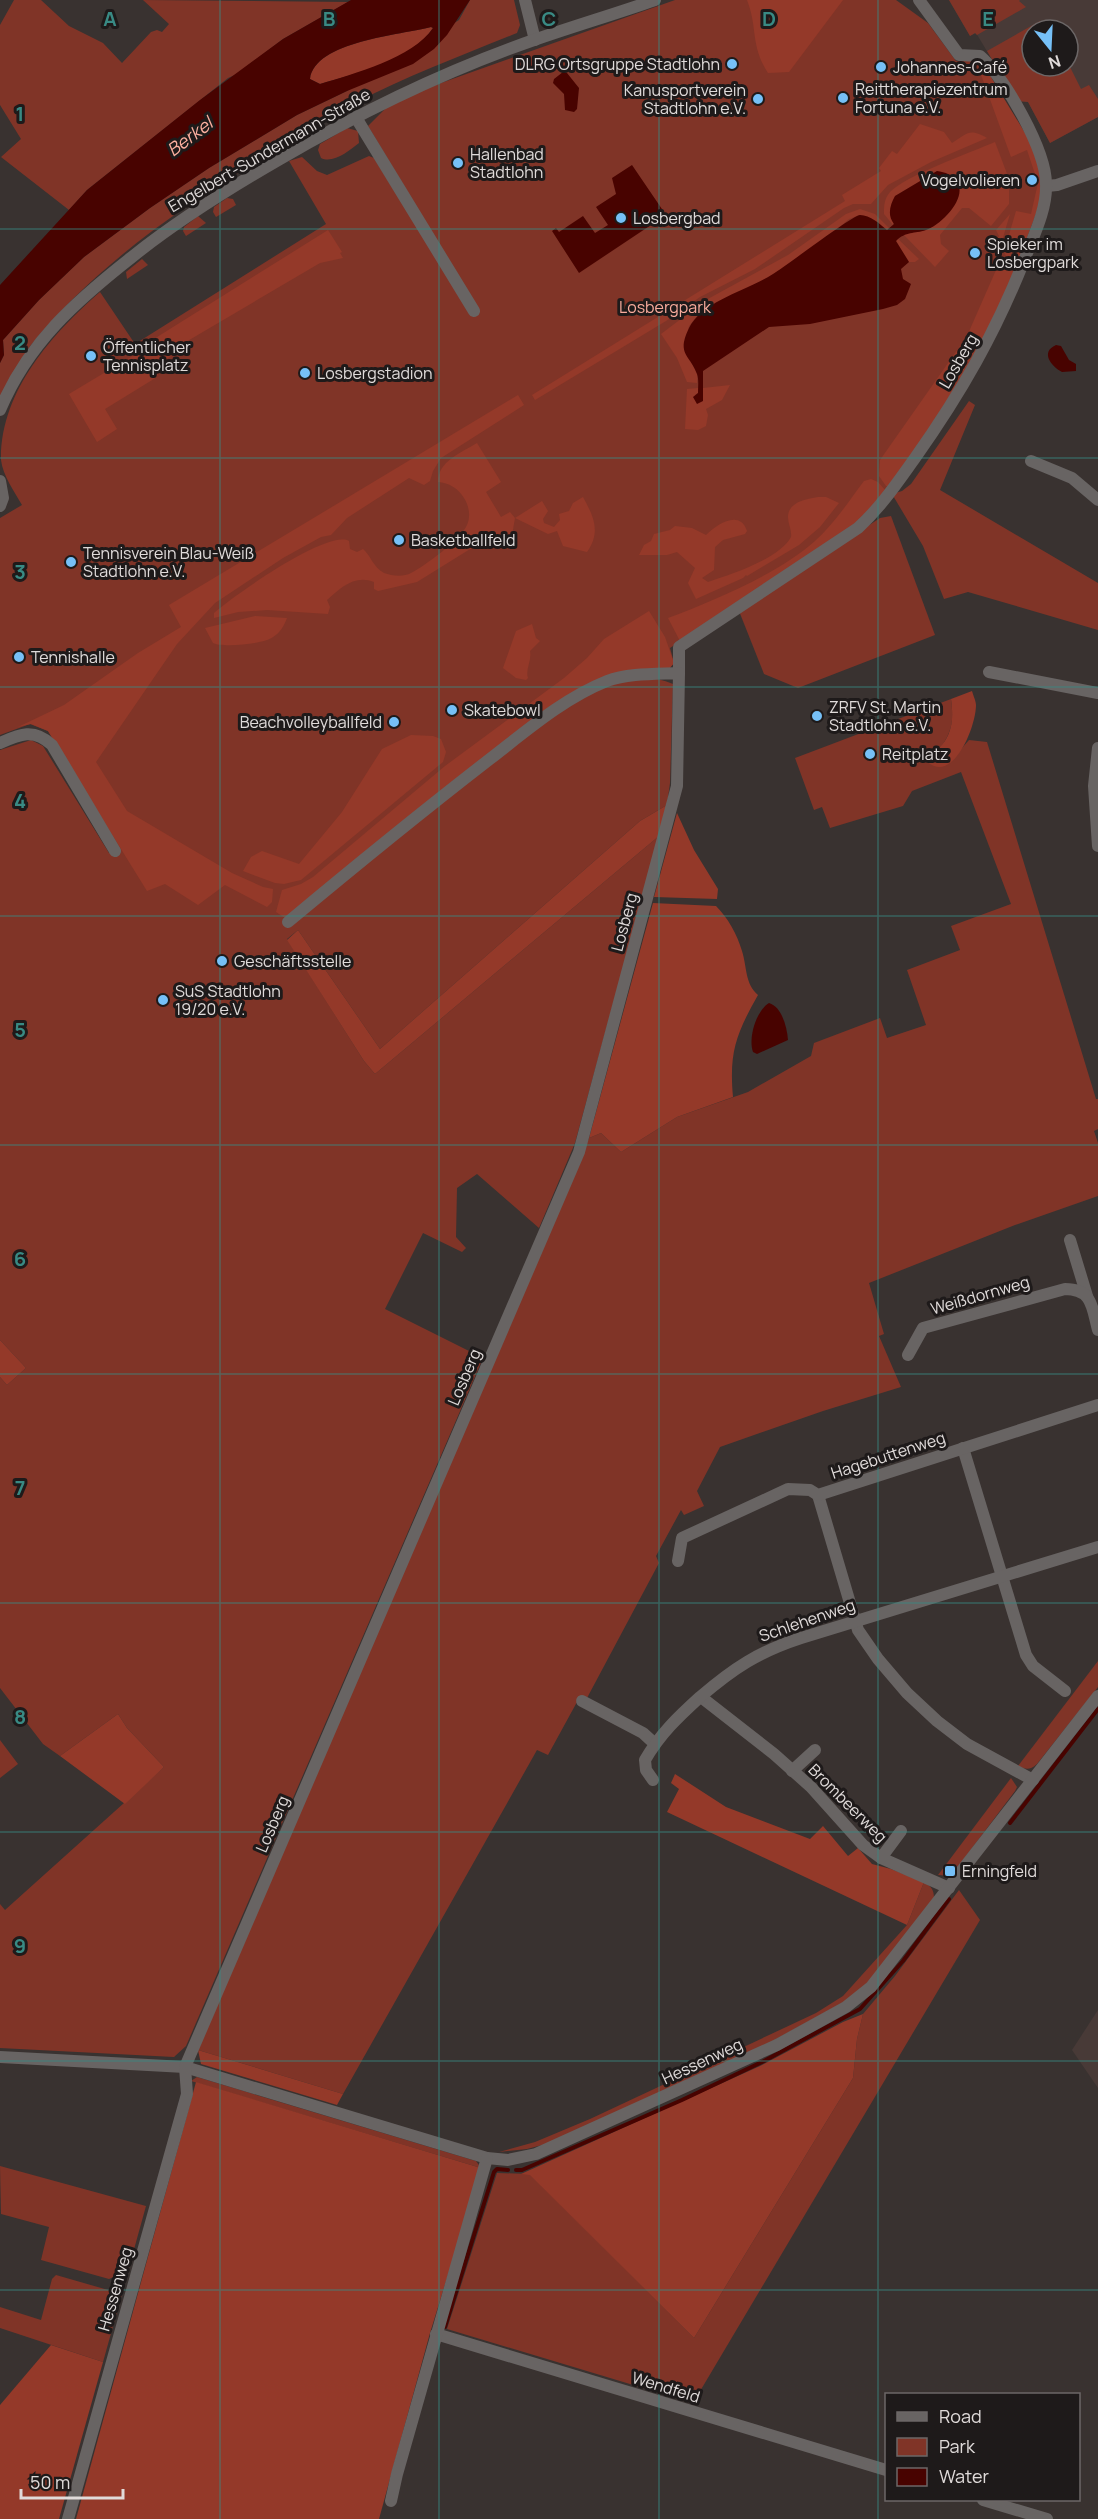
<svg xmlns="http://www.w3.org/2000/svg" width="1098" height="2519" viewBox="0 0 1098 2519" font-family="Manrope,sans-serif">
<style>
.built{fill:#483a37;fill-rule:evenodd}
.green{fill:#803427}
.forest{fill:#943929}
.water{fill:#480300;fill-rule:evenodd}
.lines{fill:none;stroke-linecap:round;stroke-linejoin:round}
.stream{stroke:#480300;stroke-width:4}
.street{stroke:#686463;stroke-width:12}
.grid{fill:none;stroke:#398a84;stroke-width:1.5;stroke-opacity:0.55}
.poi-dot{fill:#76c0f7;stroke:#1e1a1a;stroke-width:2}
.labels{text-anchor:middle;stroke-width:6;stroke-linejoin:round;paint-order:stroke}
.poi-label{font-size:16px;fill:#e0dbda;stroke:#1e1a1a;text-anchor:start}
.street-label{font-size:16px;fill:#e0dbda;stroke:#1e1a1a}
.park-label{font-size:16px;fill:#f8ab9c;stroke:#1e1a1a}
.water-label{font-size:18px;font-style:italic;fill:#fdb0a0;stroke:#1e1a1a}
.grid-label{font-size:20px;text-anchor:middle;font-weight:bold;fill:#398a84;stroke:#1e1a1a;stroke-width:6;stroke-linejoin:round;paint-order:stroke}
</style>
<rect width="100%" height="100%" fill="#393230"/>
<g class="built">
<path d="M949 0H1098V117L1050 143 1028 102 1017 101 976 33 970 36ZM1032 30H1068V66H1032Z"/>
<polygon points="1098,2010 1098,2088 1072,2050"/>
</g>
<g class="green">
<polygon points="14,0 41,0 69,26 103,43 122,63 151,32 157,30 162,32 169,24 143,0 348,2 283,39 237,74 228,78 87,190 69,210 1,157 21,139 0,105 0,25"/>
<path d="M470 0H514L520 25 517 33C463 55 407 76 355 103 323 120 292 141 261 159 174 211 91 270 27 350L30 353 0 403V363L4 355 3 340 39 300 84 257 150 208 209 168 297 115 347 91 459 20Z"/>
<path d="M675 0H896L928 23 956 61H976L983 64 1038 157 1043 174 1041 199 995 317 966 373 932 427 885 493 855 526 670 648 674 663 668 670 606 679 578 692 546 712 394 830 290 916 285 918 290 925C354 872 418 820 483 769 522 739 560 704 607 685 628 676 653 675 673 684L670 783 667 805 640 821 380 1049 298 930 287 939 364 1061 375 1074 659 836 575 1143 539 1228 477 1174 457 1188 456 1237 466 1248 462 1252 423 1233 385 1309 483 1358 186 2046 174 2057 0 2048V1904L5 1910 164 1767 127 1728 118 1714 60 1756 43 1744 0 1688V1377L7 1385 26 1368 0 1340V750L31 740 43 746 109 853 119 849 48 731 30 724 0 735V518L22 505C14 491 3 476 1 460 0 391 53 333 100 292L135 344 326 224 289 161 302 157 317 171 327 175 369 156 374 158 392 187 404 186 368 126 391 103 427 88Z"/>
<polygon points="949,0 1020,0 1019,1 1026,7 977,35 975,33 970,36"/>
<polygon points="1040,21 1055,26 1057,30 1032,30 1032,66 1068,66 1068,63 1081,89 1089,85 1098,99 1098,117 1050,143 1028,102 1017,101 987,51"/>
<path d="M347 128 358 131 359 143C349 151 333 164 321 158L318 150 320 144Z"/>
<polygon points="227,198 233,199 236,205 216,217 213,212 214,207"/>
<polygon points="198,216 206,223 186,236 183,231 184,227"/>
<polygon points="142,259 148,265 127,279 126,272"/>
<polygon points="969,401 975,405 940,490 1098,583 1098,630 968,592 944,599 923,546 892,494 902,491 911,484"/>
<polygon points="891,516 935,635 798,688 764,674 739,611 880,518"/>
<path d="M951 699C954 723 952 731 939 750L949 763 969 740 987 742 1096 1099H1098V1129L1094 1131 1098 1143V1196L1015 1225 869 1283 884 1334 879 1336 901 1387 823 1411 720 1447 697 1491 704 1506 684 1515 681 1510 656 1556 659 1563 587 1698 577 1702 548 1755 537 1750 343 2094 198 2050 589 1138 601 1133 621 1152 677 1117 748 1092 811 1056 814 1043 880 1018 887 1038 926 1025 907 970 960 950 951 926 1011 904 961 772 912 791 903 806 830 828 822 807 814 810 795 758Z"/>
<path d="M1098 1661V1687L1037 1764C1030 1770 1026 1770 1018 1766Z"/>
<polygon points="0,1740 18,1764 0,1778"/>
<polygon points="1011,1778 1017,1787 1015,1791 951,1876 938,1875"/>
<path d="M924 1882C932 1887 934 1890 934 1899L878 1972 853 1997 769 2043 546 2144 527 2149 499 2152 535 2142 590 2119 816 2013 843 1996 907 1925Z"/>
<polygon points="959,1890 980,1920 693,2403 447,2329 497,2173 530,2174 694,2338 853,2078 857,2039 863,2014 895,1976"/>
<polygon points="197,2077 476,2161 481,2168 191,2081"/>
<polygon points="0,2166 146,2206 128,2271 109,2279 41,2260 49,2227 1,2214"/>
<polygon points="56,2275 122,2294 103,2362 0,2328 0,2307 41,2320 52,2279"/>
</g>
<g class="forest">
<path d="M747 0H843L789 72 768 73C750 45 758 28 747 0Z"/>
<path d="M431 27 433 28C412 60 355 74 320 84L310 79C315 41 401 35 431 27Z"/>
<polygon points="976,61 983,64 1033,146 1043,188 1036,214 1019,259 1006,256 1004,252 1016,211 1031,214 1038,183 1027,150 1011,157"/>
<path d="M920 124 944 132 952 143C968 133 969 128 987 138L931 162 888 185 871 204H853L844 208 755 269 700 297 666 321 535 400 532 395 845 201 842 195 881 171 879 168 892 151 897 154Z"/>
<path d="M995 142 1009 179V204L991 226 969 208H962L940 235 941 244 949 251 935 267 903 234C910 232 920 233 927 229 944 222 959 204 959 185L937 171 895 196 893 225 884 214C884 206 884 199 890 192 905 176 972 152 995 142Z"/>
<polygon points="860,209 875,214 889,228 887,231 871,218 860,215 849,219 829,236 774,274 697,316 689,326 684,347 697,374 697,383 687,382 677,358 661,334 706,300 788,255 846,214"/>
<polygon points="1010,214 1002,241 994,252 991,250 999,236 996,230"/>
<polygon points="328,230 342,252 340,253 343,258 320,263 179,346 181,350 160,363 157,377 105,409 117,429 97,442 69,394 139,352 138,349"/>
<polygon points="898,239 919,259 915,262 909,262 896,241"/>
<polygon points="1000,261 1015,269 995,317 932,427 888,486 886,486 879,476 880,460 967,336"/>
<polygon points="730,385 722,400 706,409 708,415 706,426 698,430 685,429 687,389 698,388 698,393 695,395 703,401 703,388"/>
<polygon points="518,395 524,405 441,458 433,471 430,481 424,485 409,478 347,518 331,535 321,537 283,558 215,603 177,644 96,762 127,811 232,873 263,887 273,889 272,902 267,907 225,885 198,905 165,884 147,891 48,731 31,724 18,727 64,705 138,653 181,627 169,605"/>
<path d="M477 443 501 482 486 492 501 517 510 512 515 518 542 501 548 511 543 519 544 523 554 527 560 520 559 514 569 511 573 503 583 497C594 517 601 532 587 552L563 546 557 531 548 534 515 518 511 541 497 539 483 541 417 582 378 591 374 589V582C355 574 340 588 327 600L330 607 328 614 267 610 238 612 214 618V613C233 596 328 529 349 541L350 549 357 552 363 549C371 556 373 567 384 573 392 576 404 577 411 573 425 566 461 539 467 525 471 516 469 506 464 498 458 488 449 483 438 482 438 461 461 453 477 443Z"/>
<path d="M871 479 878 482 885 490 855 526 680 641 668 618C713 601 778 574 815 541 834 524 849 501 864 481Z"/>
<path d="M818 497H826L839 503 820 527 799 545 747 576 746 575 743 578 696 599 688 583 695 568 677 552 667 555H639L644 545 651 541 654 534 670 530 675 526 692 528 706 535C717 524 740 509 747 531L745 534 723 540 715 547 714 570 702 578 708 582C732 574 779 559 791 537 792 530 788 524 788 517 788 502 806 499 818 497Z"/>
<polygon points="649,611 665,637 674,663 668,670 578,692 285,918 276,912 282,890 301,884 313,877 445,766 564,678 587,658 604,639"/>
<path d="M255 616 287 618C284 626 280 633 273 637 264 644 223 648 213 643L205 628Z"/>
<path d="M532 624 536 638 540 641 530 651C532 661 525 669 528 678L526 680 516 678 503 668 516 631Z"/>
<path d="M972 691C973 695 976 701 976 705 976 723 960 767 939 767 934 767 930 764 926 761 949 741 955 729 951 699Z"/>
<polygon points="411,735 433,736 441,739 446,752 443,762 301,880 284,884 275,883 243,871 251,857 262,851 299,864 342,812 382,749"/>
<polygon points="667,805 659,836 375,1074 364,1061 287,940 298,930 380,1049 640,821"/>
<polygon points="677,813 694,850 718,889 717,899 654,897"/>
<path d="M653 903 716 906C728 918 737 934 742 951 747 967 745 984 758 995 736 1034 729 1052 733 1097L677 1117 621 1152 601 1133 589 1138Z"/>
<polygon points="0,1340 26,1368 7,1385 0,1377"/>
<polygon points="118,1714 127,1728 164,1767 125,1804 60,1756"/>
<polygon points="675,1774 726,1807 810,1839 823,1826 848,1856 858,1848 872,1864 891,1869 924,1882 907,1925 667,1812 679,1789 671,1783"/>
<polygon points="863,2014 857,2039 853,2078 694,2338 530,2175 521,2174 760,2066 843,2022"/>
<polygon points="198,2050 343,2094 337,2105 201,2064"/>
<polygon points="196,2082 481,2168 430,2333 379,2519 76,2519"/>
<polygon points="51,2345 103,2362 59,2519 0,2519 0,2405"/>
</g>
<g class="water">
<path d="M351 0H470L447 35 434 49 413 64 347 91 297 115 209 168 150 208 84 257 39 300 3 340 4 355 0 363V285L87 190 200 100 283 39ZM431 27 433 28C413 58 353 74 320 84L310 79C315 41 401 35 431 27Z"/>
<polygon points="563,72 567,73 579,88 577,109 574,112 565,110 564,94 553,83 554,79"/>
<polygon points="632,165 666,215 579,273 552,231 556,228 559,232 583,216 595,233 608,225 596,207 616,194 612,178"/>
<path d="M937 171C945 172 953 175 957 182 968 198 941 225 926 230 914 234 906 231 896 241L909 262 901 269 903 279 911 284 905 299 897 305 883 309 810 324 769 327 703 371V401L697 404 693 397 698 393C698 387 699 379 697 374 690 354 676 355 689 328 702 301 748 290 773 274 786 266 853 215 860 215 870 215 880 224 887 230L894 224C887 215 890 205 895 196Z"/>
<path d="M1056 345 1061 346 1069 360 1076 364V371L1062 372C1051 366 1040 352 1056 345Z"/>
<path d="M769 1003C782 1007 787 1027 788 1040L757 1054 753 1052C748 1038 756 1011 769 1003Z"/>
</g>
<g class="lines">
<g class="stream">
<polyline points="1010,1823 1098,1709"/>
<polyline points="516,2170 522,2170 682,2100 764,2061 860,2009 903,1961 949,1899"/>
<polyline points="445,2327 494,2172 497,2169 508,2170"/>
</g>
<g class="street">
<polyline points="525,0 535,40"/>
<polyline points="355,116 474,311"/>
<polyline points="1047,186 1057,185 1098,171"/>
<path d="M0 410C28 343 76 301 132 257 178 220 228 189 280 159 361 112 445 71 534 40 574 26 615 14 655 0"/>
<polyline points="1031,461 1072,478 1098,500"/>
<polyline points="0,481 3,498 0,506"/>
<polyline points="989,672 1098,693"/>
<path d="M679 673V647L858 528C881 507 897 483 915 458 961 393 996 332 1025 258 1034 235 1047 209 1046 184 1046 150 1005 78 980 56L959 55 919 0"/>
<path d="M0 743C20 734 34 728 52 745L115 851"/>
<polyline points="1098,748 1094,786 1098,846"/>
<polyline points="1070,1240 1087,1296"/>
<path d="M908 1355 923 1328 1065 1289C1093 1289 1092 1308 1098 1330"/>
<polyline points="963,1448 1026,1655 1033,1666 1065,1691"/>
<polyline points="818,1495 858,1630 878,1659 907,1693 937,1721 967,1744 1033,1780"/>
<polyline points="678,1561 682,1538 788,1489 810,1490 818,1495 1098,1405"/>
<polyline points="701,1697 774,1754 811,1787 863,1845 881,1858 949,1888"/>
<polyline points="582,1701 643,1733 655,1744"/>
<polyline points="792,1771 815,1750"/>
<path d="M653 1780 646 1770 645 1760C660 1734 678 1717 700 1697 734 1668 758 1652 801 1638L1098 1547"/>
<polyline points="881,1858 901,1831"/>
<polyline points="0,2057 185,2067 487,2158 508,2160 536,2154 777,2045 846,2007 871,1987 1098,1696"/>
<polyline points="436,2334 886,2470"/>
<polyline points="983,2500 1047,2519"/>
<polyline points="391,2501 397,2474 487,2158"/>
<path d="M68 2519 187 2094 185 2067 579 1152 677 786 679 673C656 674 628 673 607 681 562 699 524 733 486 762 419 814 354 867 288 922"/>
</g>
</g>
<path class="grid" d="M220 0V2519M439 0V2519M659 0V2519M878 0V2519M0 229H1098M0 458H1098M0 687H1098M0 916H1098M0 1145H1098M0 1374H1098M0 1603H1098M0 1832H1098M0 2061H1098M0 2290H1098"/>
<g class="poi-dot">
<circle cx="732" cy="64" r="6"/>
<circle cx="881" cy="67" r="6"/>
<circle cx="843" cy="98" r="6"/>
<circle cx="758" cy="99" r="6"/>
<circle cx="458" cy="163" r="6"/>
<circle cx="1032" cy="180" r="6"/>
<circle cx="621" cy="218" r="6"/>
<circle cx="975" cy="253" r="6"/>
<circle cx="91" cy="356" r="6"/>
<circle cx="305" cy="373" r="6"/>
<circle cx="399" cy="540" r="6"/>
<circle cx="71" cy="562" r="6"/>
<circle cx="19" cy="657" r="6"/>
<circle cx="452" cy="710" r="6"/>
<circle cx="817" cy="716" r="6"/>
<circle cx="394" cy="722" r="6"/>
<circle cx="870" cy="754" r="6"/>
<circle cx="222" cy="961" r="6"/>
<circle cx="163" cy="1000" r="6"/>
<rect x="944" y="1865" width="12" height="12" rx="3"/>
</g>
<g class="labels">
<g class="poi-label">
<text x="720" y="70" text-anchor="end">DLRG Ortsgruppe Stadtlohn</text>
<text x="893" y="73">Johannes-Café</text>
<text x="855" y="95">Reittherapiezentrum<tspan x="855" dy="18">Fortuna e.V.</tspan></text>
<text x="746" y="96" text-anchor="end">Kanusportverein<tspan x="746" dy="18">Stadtlohn e.V.</tspan></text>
<text x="470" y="160">Hallenbad<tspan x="470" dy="18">Stadtlohn</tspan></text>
<text x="1020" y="186" text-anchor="end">Vogelvolieren</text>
<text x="633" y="224">Losbergbad</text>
<text x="987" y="250">Spieker im<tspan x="987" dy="18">Losbergpark</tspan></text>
<text x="103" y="353">Öffentlicher<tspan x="103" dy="18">Tennisplatz</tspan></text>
<text x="317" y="379">Losbergstadion</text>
<text x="411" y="546">Basketballfeld</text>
<text x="83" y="559">Tennisverein Blau-Weiß<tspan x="83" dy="18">Stadtlohn e.V.</tspan></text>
<text x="31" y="663">Tennishalle</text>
<text x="829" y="713">ZRFV St. Martin<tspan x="829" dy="18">Stadtlohn e.V.</tspan></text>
<text x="464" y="716">Skatebowl</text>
<text x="382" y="728" text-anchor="end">Beachvolleyballfeld</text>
<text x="882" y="760">Reitplatz</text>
<text x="234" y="967">Geschäftsstelle</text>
<text x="175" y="997">SuS Stadtlohn<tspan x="175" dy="18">19/20 e.V.</tspan></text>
<text x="962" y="1877">Erningfeld</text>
</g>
<g class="street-label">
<text transform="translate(269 150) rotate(-30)" y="6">Engelbert-Sundermann-Straße</text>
<text transform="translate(958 361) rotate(-60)" y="6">Losberg</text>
<text transform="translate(624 922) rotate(-75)" y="6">Losberg</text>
<text transform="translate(980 1295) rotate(-16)" y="6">Weißdornweg</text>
<text transform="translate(464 1377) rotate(-67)" y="6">Losberg</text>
<text transform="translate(888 1455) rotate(-18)" y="6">Hagebuttenweg</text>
<text transform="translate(807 1620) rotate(-19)" y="6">Schlehenweg</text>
<text transform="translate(848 1803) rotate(45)" y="6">Brombeerweg</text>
<text transform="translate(272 1824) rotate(-67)" y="6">Losberg</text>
<text transform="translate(702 2061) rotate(-25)" y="6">Hessenweg</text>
<text transform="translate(115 2289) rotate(-74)" y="6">Hessenweg</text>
<text transform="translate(666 2387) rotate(17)" y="6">Wendfeld</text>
</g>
<g class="park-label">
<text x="665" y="313">Losbergpark</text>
</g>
<g class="water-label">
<text transform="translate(190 137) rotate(-37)" y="6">Berkel</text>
</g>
</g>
<g class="grid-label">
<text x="110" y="26">A</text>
<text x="329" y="26">B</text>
<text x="549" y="26">C</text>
<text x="769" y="26">D</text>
<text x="988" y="26">E</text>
<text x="20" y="121">1</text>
<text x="20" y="350">2</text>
<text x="20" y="579">3</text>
<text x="20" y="808">4</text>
<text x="20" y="1037">5</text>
<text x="20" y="1266">6</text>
<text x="20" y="1495">7</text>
<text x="20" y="1724">8</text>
<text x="20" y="1953">9</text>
</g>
<rect x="885" y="2393" width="195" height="108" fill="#1e1a1a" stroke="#6c6767" stroke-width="1.5"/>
<rect x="897" y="2412" width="30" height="9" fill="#686463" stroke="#6c6767" stroke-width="1.5"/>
<text x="939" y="2423" font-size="18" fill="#e0dbda">Road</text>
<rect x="897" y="2438" width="30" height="18" fill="#803427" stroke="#6c6767" stroke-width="1.5"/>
<text x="939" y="2453" font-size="18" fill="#e0dbda">Park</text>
<rect x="897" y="2468" width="30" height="18" fill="#480300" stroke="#6c6767" stroke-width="1.5"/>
<text x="939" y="2483" font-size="18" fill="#e0dbda">Water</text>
<g transform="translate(1050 48) rotate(162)"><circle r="28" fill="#1e1a1a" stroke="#6c6767" stroke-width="1.5"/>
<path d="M0-4.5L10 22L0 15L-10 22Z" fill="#76c0f7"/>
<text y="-9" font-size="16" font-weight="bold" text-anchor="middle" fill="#e0dbda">N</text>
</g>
<path d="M21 2489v9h102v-9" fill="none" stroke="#e0dbda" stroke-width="3"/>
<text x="30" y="2489" font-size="18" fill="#e0dbda" stroke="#1e1a1a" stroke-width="4.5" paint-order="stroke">50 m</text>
</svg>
